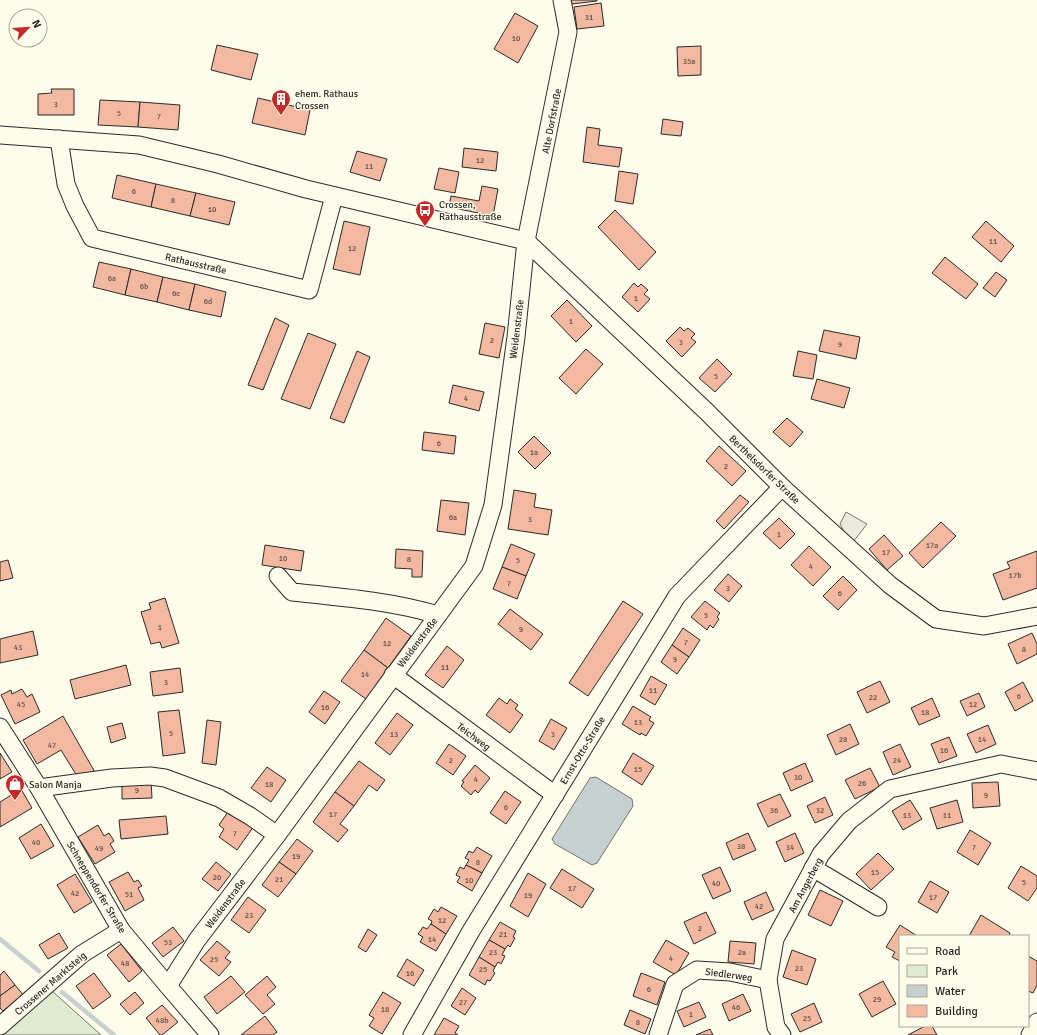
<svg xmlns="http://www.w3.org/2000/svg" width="1037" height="1035" viewBox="0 0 1037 1035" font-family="Signika,sans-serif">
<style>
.green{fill:#deebd1;stroke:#74746e}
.parking{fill:#eceadb;stroke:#74746e}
.water{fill:#c7d0d0;stroke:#74746e}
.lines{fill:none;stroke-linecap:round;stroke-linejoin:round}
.stream{stroke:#c7d0d0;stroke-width:4.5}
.building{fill:#f2b8a0;stroke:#2b2b2b}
.minor-casing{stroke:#2b2b2b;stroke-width:19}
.minor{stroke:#fdfbea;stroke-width:17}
.labels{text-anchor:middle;stroke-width:3;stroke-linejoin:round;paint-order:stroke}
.number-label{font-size:8px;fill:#5d4e48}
.poi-label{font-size:10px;fill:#2b2b2b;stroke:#fdfbea;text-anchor:start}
.street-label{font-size:10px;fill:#2b2b2b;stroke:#fdfbea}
</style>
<rect width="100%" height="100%" fill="#fdfbea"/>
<polygon class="green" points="51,990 101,1035 0,1035 0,1034"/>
<polygon class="parking" points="846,512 867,524 853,542 846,535 840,524"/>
<polygon class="water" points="596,777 632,799 633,806 597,863 592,865 555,844 552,839 590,778"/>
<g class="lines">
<g class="stream">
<polyline points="0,939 39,971"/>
<polyline points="62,992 114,1035"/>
</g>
</g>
<g class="building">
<polygon points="571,0 597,0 597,1 572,4"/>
<polygon points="601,3 604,26 577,29 574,7"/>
<polygon points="515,13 538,26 518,63 494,49"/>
<polygon points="217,45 258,54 251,80 211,70"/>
<polygon points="701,46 701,75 678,76 677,47"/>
<polygon points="51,89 74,89 74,115 38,115 38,94 52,93"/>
<polygon points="258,98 310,110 305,135 252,123"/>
<polygon points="100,100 140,102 138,127 98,125"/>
<polygon points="140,102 180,105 178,130 138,127"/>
<polygon points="663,119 683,122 681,136 661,134"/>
<polygon points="587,127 600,129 598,145 622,148 619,167 583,162"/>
<polygon points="464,148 498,152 496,171 462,167"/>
<polygon points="357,151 387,159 380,181 350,172"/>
<polygon points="439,168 459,172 455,193 434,189"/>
<polygon points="619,171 638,174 633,204 615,201"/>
<polygon points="117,175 156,184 151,207 112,198"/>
<polygon points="156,184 196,193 190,216 151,207"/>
<polygon points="482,186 498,189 493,216 449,207 451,196 479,201"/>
<polygon points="196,193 235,202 229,225 190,216"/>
<polygon points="615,210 656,252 639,270 598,227"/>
<polygon points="344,221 370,227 360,275 333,269"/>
<polygon points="986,221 1014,246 1001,262 972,237"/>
<polygon points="945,257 978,284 966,299 932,273"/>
<polygon points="99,262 131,269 125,295 93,287"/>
<polygon points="131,269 163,277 157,302 125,295"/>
<polygon points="996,272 1007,280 995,297 983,288"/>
<polygon points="163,277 195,284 189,310 157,302"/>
<polygon points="634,283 638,287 641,284 648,290 644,294 650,299 638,312 622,297"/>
<polygon points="195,284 226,292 221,317 189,310"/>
<polygon points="567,300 592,326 576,342 551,316"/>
<polygon points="275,318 289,325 263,390 248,385"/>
<polygon points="485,323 505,327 499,358 479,354"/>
<polygon points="680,327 684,331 688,328 695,334 691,338 696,342 682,357 666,341"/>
<polygon points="824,330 860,337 856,359 819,351"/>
<polygon points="308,333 336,344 310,409 281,399"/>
<polygon points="586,349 603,364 576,394 559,378"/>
<polygon points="357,351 370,357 344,423 330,418"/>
<polygon points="798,351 817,355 813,379 793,376"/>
<polygon points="717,359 732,374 715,392 699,378"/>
<polygon points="817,379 850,388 844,408 811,399"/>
<polygon points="453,385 484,392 479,411 449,403"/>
<polygon points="787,418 803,432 790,447 773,432"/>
<polygon points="424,432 456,436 454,454 422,450"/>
<polygon points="534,436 551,453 535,469 518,452"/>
<polygon points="719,446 746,471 732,486 706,461"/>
<polygon points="514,490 536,494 534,507 552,510 548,535 508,529"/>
<polygon points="740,495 749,502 724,529 716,521"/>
<polygon points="441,500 469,503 465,535 437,531"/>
<polygon points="779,518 795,534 780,549 763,533"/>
<polygon points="941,522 956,536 923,568 909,553"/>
<polygon points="884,535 903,556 887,570 869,549"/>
<polygon points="511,544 535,554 526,576 502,567"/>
<polygon points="265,545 304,551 301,571 262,565"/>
<polygon points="809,546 831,567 813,586 791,565"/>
<polygon points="396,549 423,551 422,577 412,577 412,569 395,568"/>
<polygon points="1037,551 1037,588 1003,600 993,574 1010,568 1007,562"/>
<polygon points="8,560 13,578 0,581 0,562"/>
<polygon points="502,567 526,576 517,599 493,589"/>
<polygon points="728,574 742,586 729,602 714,590"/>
<polygon points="843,576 857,590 838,610 823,596"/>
<polygon points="165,598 179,643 162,648 160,642 151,644 141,612 151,609 149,603"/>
<polygon points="623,601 643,614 588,696 569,683"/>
<polygon points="705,601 720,613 717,617 719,619 713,628 710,625 707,630 691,617"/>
<polygon points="510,609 543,634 531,650 498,624"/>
<polygon points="386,618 411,636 388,668 364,650"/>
<polygon points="683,628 700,640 689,657 672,645"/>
<polygon points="33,631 38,655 0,663 0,639"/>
<polygon points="1032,633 1037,644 1037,654 1017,664 1008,644"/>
<polygon points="672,645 689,657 677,674 661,662"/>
<polygon points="447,646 464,660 443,688 425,675"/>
<polygon points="364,650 388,668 366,699 341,681"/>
<polygon points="126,665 131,685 75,699 70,680"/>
<polygon points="180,668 183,692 153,696 150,672"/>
<polygon points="651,676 667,685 655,705 640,696"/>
<polygon points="880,681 890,702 867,713 857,692"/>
<polygon points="1023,682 1033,701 1015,711 1005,692"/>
<polygon points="22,689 27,697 32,694 40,712 15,724 1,695 11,690 12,694"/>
<polygon points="324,691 340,702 325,724 309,712"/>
<polygon points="979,693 985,707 967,716 960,701"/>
<polygon points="499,698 507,704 510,699 518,705 515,709 523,715 510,733 486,715"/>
<polygon points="932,698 940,716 919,725 911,708"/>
<polygon points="633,706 651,717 649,720 654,723 646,736 641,733 640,735 622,724"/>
<polygon points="179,710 185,753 163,756 158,712"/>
<polygon points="397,713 413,725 390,755 375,743"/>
<polygon points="63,716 96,774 77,776 61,750 37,764 23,740"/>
<polygon points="551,719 567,728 554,750 539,741"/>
<polygon points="207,720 221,722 216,765 202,763"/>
<polygon points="122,723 126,738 111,743 107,727"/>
<polygon points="850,724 859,744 836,755 827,735"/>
<polygon points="988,725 996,744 976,753 967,734"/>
<polygon points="949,737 957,756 939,763 931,744"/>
<polygon points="449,744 466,756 453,775 436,763"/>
<polygon points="900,744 911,767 893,775 883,752"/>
<polygon points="0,753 12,772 0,779"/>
<polygon points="633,753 654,766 642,785 622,772"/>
<polygon points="359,761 385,780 377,791 369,785 354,806 335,792"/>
<polygon points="805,763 813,781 791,791 783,773"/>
<polygon points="475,765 490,778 478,793 475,790 471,795 461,786 464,782 462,781"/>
<polygon points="267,767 286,780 271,802 251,788"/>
<polygon points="870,768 880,787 855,799 845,780"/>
<polygon points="151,781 152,798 122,799 122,782"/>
<polygon points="998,782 1000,806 973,808 972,783"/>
<polygon points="21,789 32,808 0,827 0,802"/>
<polygon points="505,791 521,802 506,824 490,813"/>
<polygon points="335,792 354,806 340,824 348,830 338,842 313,822"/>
<polygon points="780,794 791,816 768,827 757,804"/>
<polygon points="825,797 833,815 815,823 807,806"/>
<polygon points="910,800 922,819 903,830 892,811"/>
<polygon points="957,800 963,822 937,829 930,808"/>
<polygon points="230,809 254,826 237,850 219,837 224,829 219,825"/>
<polygon points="166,816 168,834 121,839 119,820"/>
<polygon points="41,824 54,846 31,859 19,838"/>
<polygon points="98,825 104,836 109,833 114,841 110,844 115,852 95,864 78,837"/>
<polygon points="970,830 991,843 978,865 957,852"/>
<polygon points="748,833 756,850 733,860 726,843"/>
<polygon points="795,833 804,853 785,862 776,842"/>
<polygon points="297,839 313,851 296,874 279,862"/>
<polygon points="477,847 492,856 482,873 466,865 469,860 465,858 469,851 473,853"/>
<polygon points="878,853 894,869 871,890 856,874"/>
<polygon points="216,862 231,874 218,891 202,879"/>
<polygon points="279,862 296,874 278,897 262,885"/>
<polygon points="466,865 482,873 472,891 457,882 460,877 456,875 460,867 464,869"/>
<polygon points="1021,866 1037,876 1037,888 1028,901 1008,888"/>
<polygon points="720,867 731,891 713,899 702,875"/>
<polygon points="562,869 594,889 582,908 550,888"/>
<polygon points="128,872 134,882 138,880 142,886 138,888 144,900 125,911 109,882"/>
<polygon points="528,873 546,884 528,917 510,906"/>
<polygon points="75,874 92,902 74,913 57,885"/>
<polygon points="930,881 949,892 937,913 918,902"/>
<polygon points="820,890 843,901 831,926 808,915"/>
<polygon points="766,892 774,910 752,920 744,902"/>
<polygon points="248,897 266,910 249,933 231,920"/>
<polygon points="441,907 457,916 446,934 431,924 432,921 428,919 434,909 438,912"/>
<polygon points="706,912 716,933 694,944 684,922"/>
<polygon points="981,915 1010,933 1009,936 969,936"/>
<polygon points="500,922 516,931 513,937 515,938 510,947 508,945 505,949 489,940"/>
<polygon points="431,924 446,934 436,951 420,942 423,937 418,934 423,927 427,929"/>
<polygon points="900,925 917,936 900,936 900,961 892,957 895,952 886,947"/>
<polygon points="173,927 184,941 163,957 152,943"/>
<polygon points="368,929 377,935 366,952 358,947"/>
<polygon points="59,933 68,948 48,959 39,945"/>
<polygon points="489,940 505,949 502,955 505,956 501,964 498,962 495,967 479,957"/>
<polygon points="666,940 689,953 676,975 653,962"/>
<polygon points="217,941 230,952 225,958 231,962 219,976 200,960"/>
<polygon points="730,941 756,943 754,964 728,962"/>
<polygon points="121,944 142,971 129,982 107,955"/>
<polygon points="792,950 816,959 807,985 783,977"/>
<polygon points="1028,956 1037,961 1037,985 1033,993 1028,991"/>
<polygon points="479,957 495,967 493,971 495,973 490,981 487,980 485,985 469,975"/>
<polygon points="407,959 424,970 414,986 397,976"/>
<polygon points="4,971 15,985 0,996 0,975"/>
<polygon points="94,973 111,996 93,1009 76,986"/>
<polygon points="641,973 665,982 657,1005 633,996"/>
<polygon points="231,976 245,992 217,1014 204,997"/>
<polygon points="267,976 276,987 267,995 275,1004 263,1014 245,995"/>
<polygon points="883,981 896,1004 872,1017 859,994"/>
<polygon points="15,985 26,998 17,1005 15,1002 3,1011 0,1008 0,996"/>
<polygon points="462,988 476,998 465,1015 451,1006"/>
<polygon points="135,992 144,1003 130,1015 120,1004"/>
<polygon points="383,992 401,1003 382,1034 369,1026 374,1018 369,1015"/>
<polygon points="743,994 751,1011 729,1021 722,1004"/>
<polygon points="699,1002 706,1017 684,1027 677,1011"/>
<polygon points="814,1003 822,1022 800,1032 791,1014"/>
<polygon points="162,1005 178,1022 162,1035 160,1035 146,1018"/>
<polygon points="630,1010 651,1019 645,1034 624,1025"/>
<polygon points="265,1016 277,1032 273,1035 241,1035"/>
<polygon points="444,1018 459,1026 455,1033 458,1035 434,1035"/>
<polygon points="925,1026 932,1026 937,1035 908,1035"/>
<polygon points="710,1029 713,1035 696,1035"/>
</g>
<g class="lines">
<g class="minor-casing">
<g id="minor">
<polyline points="0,135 139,145 218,164 306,189 526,241"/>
<polyline points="59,139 66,184 75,206 92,238 309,290 334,196"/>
<polyline points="526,241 706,411 782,487 890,585 936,619 984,626 1037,616"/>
<path d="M278 576 292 592C341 597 391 601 438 615"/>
<polyline points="393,675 555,795"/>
<polyline points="0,727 39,788 121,930 168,986 210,1035"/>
<polyline points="39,788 112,778 150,776 165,778 219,798 250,816 277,835"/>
<polyline points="813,868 878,907"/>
<polyline points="168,986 197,940 277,835 474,566 493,505 516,337 526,241 568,32 562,0"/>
<polyline points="0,1026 82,954 121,930"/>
<polyline points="412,1035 471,931 677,596 782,487"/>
<polyline points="658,1035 675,984 697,970 730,972 768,980"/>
<polyline points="782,1035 776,1027 768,980 775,939 821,854 849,821 890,789 1001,764 1037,771"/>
<polyline points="1030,1035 1037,1022"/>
</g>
</g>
<use href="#minor" class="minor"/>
</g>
<defs>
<g id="building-pin" transform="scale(1)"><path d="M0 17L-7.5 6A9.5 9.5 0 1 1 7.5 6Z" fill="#c62828" stroke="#fdfbea"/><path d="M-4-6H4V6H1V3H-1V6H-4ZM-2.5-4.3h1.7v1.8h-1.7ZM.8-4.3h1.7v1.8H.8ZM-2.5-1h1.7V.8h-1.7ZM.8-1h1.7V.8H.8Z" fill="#fff"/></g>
<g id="bus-pin" transform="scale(1)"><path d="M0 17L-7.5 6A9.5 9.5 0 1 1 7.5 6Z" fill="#c62828" stroke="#fdfbea"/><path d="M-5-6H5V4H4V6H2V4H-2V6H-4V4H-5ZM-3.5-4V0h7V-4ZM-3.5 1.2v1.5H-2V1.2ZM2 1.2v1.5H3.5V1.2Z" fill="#fff"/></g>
<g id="shop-pin" transform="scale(1)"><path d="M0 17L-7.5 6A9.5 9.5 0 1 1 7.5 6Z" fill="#c62828" stroke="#fdfbea"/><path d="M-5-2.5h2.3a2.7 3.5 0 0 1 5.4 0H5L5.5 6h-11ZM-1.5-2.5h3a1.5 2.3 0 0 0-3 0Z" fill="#fff"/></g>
</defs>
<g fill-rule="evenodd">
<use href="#building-pin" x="281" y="99"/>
<use href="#bus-pin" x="425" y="210"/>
<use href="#shop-pin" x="15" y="784"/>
</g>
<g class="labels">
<g class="number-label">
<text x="589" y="20">31</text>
<text x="516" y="41">10</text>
<text x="689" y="64">35a</text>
<text x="56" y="107">3</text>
<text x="119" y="116">5</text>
<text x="159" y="119">7</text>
<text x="480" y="163">12</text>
<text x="369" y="169">11</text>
<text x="134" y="194">6</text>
<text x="173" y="203">8</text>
<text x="212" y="212">10</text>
<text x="993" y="244">11</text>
<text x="352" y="251">12</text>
<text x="112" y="281">6a</text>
<text x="144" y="289">6b</text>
<text x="176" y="296">6c</text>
<text x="636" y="301">1</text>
<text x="208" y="304">6d</text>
<text x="571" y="324">1</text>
<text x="492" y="343">2</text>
<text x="681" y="345">3</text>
<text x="840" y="347">9</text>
<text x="716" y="379">5</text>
<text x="466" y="401">4</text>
<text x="439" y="446">6</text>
<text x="534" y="455">1a</text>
<text x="726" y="469">2</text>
<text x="453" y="520">6a</text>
<text x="530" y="522">3</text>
<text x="779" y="537">1</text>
<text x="932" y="548">17a</text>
<text x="886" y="555">17</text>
<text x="283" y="561">10</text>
<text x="409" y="562">8</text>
<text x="518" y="563">5</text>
<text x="811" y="569">4</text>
<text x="1015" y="578">17b</text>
<text x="509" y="586">7</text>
<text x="728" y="591">3</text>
<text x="840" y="596">6</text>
<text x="706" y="618">5</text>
<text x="160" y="630">1</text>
<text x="521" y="632">9</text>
<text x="686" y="645">7</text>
<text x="387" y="646">12</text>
<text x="18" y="650">43</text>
<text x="1024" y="652">8</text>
<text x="675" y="662">9</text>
<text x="445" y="670">11</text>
<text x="365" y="677">14</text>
<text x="166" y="685">3</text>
<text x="653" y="693">11</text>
<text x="1019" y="699">6</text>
<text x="873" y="700">22</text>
<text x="21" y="707">45</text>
<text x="973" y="707">12</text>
<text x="325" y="710">16</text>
<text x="925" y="715">18</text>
<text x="638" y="725">13</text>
<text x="171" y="736">5</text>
<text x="394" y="737">13</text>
<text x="553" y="737">3</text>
<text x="843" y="742">28</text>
<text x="982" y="742">14</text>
<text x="52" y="748">47</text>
<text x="944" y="753">16</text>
<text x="451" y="763">2</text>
<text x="897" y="763">24</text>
<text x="638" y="772">15</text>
<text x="798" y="780">30</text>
<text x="476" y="782">4</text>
<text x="862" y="786">26</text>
<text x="269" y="787">18</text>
<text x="137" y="793">9</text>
<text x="986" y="798">9</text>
<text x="506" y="810">6</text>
<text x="774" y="813">36</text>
<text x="820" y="813">32</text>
<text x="333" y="817">17</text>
<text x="907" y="818">13</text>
<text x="947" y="818">11</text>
<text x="235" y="836">7</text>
<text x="36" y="845">40</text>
<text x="741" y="849">38</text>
<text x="790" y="850">34</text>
<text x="974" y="850">7</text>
<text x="99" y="851">49</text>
<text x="296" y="859">19</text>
<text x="478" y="865">8</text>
<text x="875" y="875">15</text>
<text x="217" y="880">20</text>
<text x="279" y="882">21</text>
<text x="469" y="883">10</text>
<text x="1024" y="885">5</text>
<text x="716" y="886">40</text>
<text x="572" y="891">17</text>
<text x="75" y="896">42</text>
<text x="129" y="897">51</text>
<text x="528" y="898">19</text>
<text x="933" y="900">17</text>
<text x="759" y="909">42</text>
<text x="249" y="918">23</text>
<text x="442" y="923">12</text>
<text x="700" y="931">2</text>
<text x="503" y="937">21</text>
<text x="432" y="942">14</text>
<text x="168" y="945">53</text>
<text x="493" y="955">23</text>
<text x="742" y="955">2a</text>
<text x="671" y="961">4</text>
<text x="214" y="962">25</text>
<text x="125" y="966">48</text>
<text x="799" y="971">23</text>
<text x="483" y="972">25</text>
<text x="410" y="976">16</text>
<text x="649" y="992">6</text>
<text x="877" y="1002">29</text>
<text x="463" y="1005">27</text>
<text x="736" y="1010">46</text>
<text x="385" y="1012">18</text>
<text x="691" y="1017">1</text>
<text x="807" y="1021">25</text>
<text x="162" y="1023">48b</text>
<text x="638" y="1025">8</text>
</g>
<g class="poi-label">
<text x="295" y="97">ehem. Rathaus<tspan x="295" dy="12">Crossen</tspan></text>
<text x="439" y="208">Crossen,<tspan x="439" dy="12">Rathausstraße</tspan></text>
<text x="29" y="788">Salon Manja</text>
</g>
<g class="street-label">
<text transform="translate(551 121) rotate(-79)" y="4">Alte Dorfstraße</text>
<text transform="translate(196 263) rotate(13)" y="4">Rathausstraße</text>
<text transform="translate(516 329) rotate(-83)" y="4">Weidenstraße</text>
<text transform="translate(765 469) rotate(44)" y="4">Berthelsdorfer Straße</text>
<text transform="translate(417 642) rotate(-53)" y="4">Weidenstraße</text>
<text transform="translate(474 736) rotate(37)" y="4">Teichweg</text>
<text transform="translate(582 750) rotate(-59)" y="4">Ernst-Otto-Straße</text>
<text transform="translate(805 885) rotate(-62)" y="4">Am Angerberg</text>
<text transform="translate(97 887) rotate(59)" y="4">Schneppendorfer Straße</text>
<text transform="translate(225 903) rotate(-53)" y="4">Weidenstraße</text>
<text transform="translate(729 974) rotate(8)" y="4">Siedlerweg</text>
<text transform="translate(50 983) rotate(-41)" y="4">Crossener Marktsteig</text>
</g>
</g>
<rect x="899" y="935" width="130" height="92" fill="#fdfbea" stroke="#a9a89e"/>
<rect x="907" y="948" width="20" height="6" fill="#fdfbea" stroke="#a9a89e"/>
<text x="935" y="955" font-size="12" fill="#2b2b2b">Road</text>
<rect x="907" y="965" width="20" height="12" fill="#deebd1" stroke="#a9a89e"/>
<text x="935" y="975" font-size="12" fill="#2b2b2b">Park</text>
<rect x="907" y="985" width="20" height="12" fill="#c7d0d0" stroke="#a9a89e"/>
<text x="935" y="995" font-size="12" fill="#2b2b2b">Water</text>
<rect x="907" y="1005" width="20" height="12" fill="#f2b8a0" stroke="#a9a89e"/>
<text x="935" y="1015" font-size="12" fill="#2b2b2b">Building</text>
<g transform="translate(28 28) rotate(65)"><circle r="19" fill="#fdfbea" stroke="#a9a89e"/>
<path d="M0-3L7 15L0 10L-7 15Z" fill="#c62828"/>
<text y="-6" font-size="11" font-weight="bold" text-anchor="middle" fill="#2b2b2b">N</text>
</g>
</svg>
